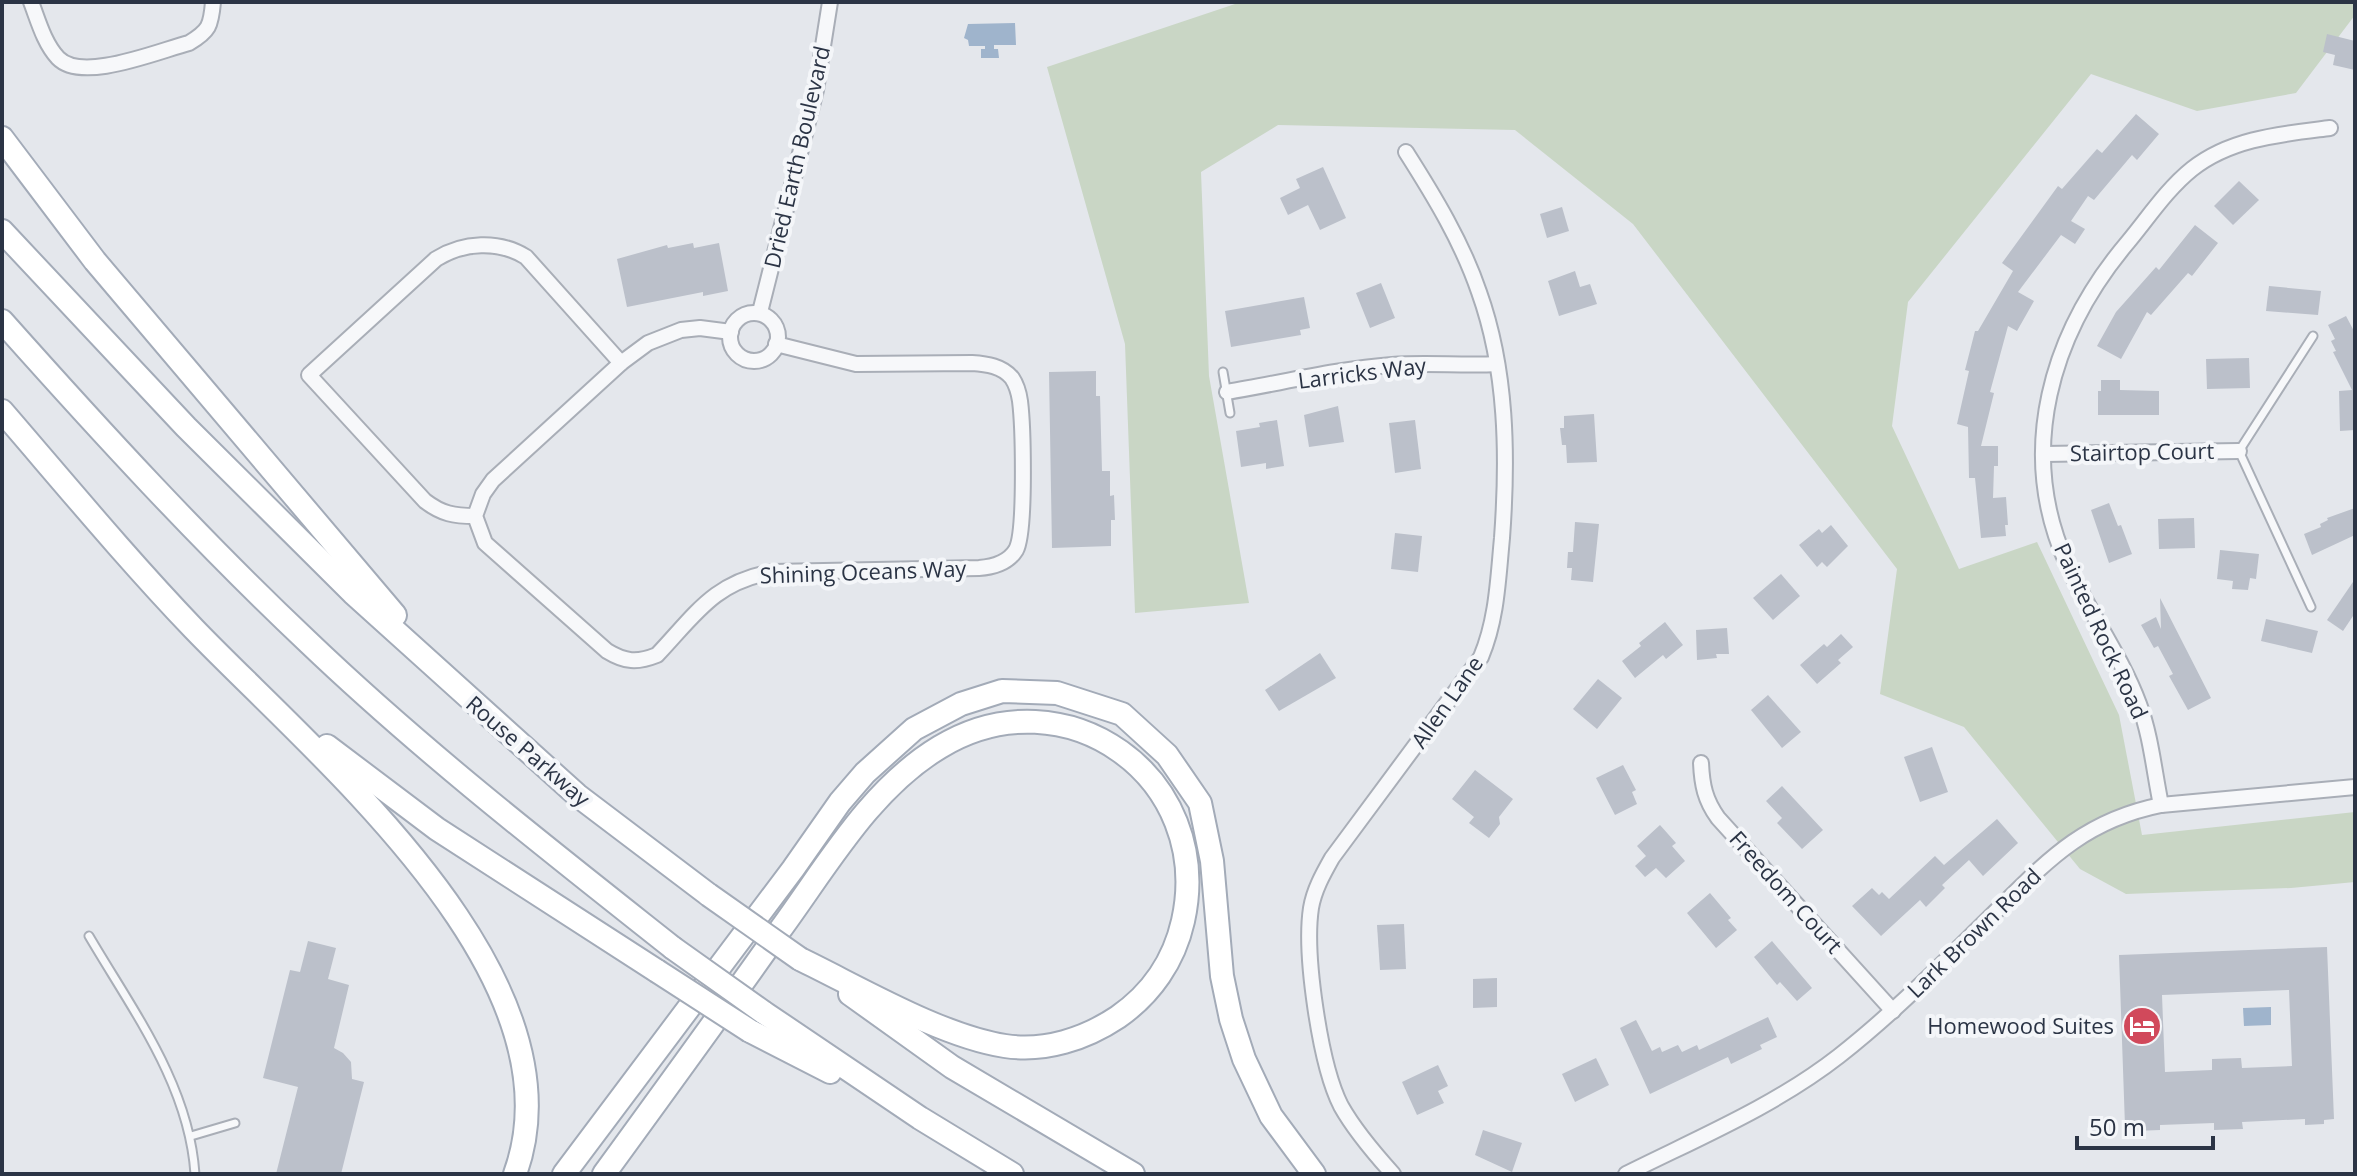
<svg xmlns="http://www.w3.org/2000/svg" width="2357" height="1176" viewBox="0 0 2357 1176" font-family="'Open Sans',sans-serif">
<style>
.green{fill:#c9d6c5}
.water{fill:#9fb4cc}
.building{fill:#bbc0ca;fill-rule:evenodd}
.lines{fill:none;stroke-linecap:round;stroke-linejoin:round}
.service-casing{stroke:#a9aeb7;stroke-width:11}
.minor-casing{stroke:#a9aeb7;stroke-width:18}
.primary-casing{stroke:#a3abb8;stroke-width:26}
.service{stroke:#f7f8fa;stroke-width:7}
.minor{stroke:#f7f8fa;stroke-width:14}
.primary{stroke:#fff;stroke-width:22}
.primary-bridge-casing{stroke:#a3abb8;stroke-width:26;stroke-linecap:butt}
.primary-bridge{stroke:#fff;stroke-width:22}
.labels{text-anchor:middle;stroke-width:8;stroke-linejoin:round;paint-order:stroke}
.street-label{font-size:22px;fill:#2b3445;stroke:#f4f6f9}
.poi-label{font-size:22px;fill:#2b3445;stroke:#f4f6f9;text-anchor:end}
</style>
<rect width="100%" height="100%" fill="#e4e7ec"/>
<polygon class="green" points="1241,2 2355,2 2355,15 2296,93 2197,111 2091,74 1908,302 1892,426 1959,569 2037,542 2119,715 2142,835 2355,812 2355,882 2291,888 2126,894 2080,869 1964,727 1880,694 1897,569 1633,224 1515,130 1278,125 1201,172 1209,376 1249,603 1135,613 1125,344 1047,67"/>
<g class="water">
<polygon points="1015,23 1016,45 994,45 994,49 998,49 999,58 981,58 981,49 985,49 985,46 969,46 968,40 964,38 968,24"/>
<polygon points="2271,1007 2271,1025 2244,1026 2243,1008"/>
</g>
<g class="building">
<polygon points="2327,34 2355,41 2355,70 2333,65 2335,55 2323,52"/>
<polygon points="2136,114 2159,134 2137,160 2132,155 2094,200 2088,196 2071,221 2085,229 2075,244 2061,235 2018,292 2034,301 2017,331 2008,326 1990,392 1994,393 1981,446 1998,446 1998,466 1994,466 1993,498 2006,497 2008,525 2005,525 2006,536 1981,538 1975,478 1969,478 1968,427 1957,424 1969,371 1965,370 1975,331 1978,331 2013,271 2002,263 2058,186 2062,189 2097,149 2102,153"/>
<polygon points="1323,167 1346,218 1320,230 1308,205 1288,215 1280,198 1300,188 1296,179"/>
<polygon points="2239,181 2259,200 2233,225 2214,206"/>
<polygon points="1562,207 1569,231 1547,238 1540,214"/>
<polygon points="2195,225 2218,243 2192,276 2188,273 2151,315 2147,312 2121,359 2097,346 2116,312 2156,267 2159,270"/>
<polygon points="693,243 694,248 719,243 728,291 703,296 703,292 627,307 617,259 667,245 668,248"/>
<polygon points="1575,271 1580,287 1590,284 1597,304 1559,316 1548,281"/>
<polygon points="1381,283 1395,318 1370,328 1356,293"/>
<polygon points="2269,286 2321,291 2318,315 2266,311"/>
<polygon points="1304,297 1310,328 1300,330 1301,335 1231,347 1225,311"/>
<polygon points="2346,316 2355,333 2355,430 2340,431 2339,391 2352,390 2333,352 2336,351 2331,341 2335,339 2328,325"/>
<polygon points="2249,358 2250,388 2207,389 2206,359"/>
<polygon points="1096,371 1096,396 1100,396 1102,471 1110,471 1110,496 1114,495 1115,520 1111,520 1111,546 1052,548 1049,372"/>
<polygon points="2101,380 2120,380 2120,390 2159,391 2159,415 2098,415 2098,391 2101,391"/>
<polygon points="1338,406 1344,442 1309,447 1304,415"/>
<polygon points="1594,414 1597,462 1567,463 1566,445 1562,445 1560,428 1564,428 1564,416"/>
<polygon points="1277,420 1284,466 1266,469 1266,463 1241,467 1236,431 1260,427 1259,423"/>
<polygon points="1415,420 1421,469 1395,473 1389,423"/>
<polygon points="2109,503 2118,526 2121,525 2132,554 2109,563 2091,510"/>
<polygon points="2355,508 2355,535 2312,555 2304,534 2321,527 2320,524 2328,520 2327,518"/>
<polygon points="2194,518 2195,548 2159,549 2158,519"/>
<polygon points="1575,522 1599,524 1593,582 1571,580 1572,568 1567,568 1568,552 1573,552"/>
<polygon points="1831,525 1848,546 1827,567 1822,562 1817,567 1799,545 1819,529 1822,533"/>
<polygon points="1395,533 1422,536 1418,572 1391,569"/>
<polygon points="2220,550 2259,554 2256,579 2250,578 2248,590 2232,589 2233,581 2217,579"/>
<polygon points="1781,574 1800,596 1773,620 1753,598"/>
<polygon points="2355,579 2355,613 2343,631 2327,620"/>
<polygon points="2160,598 2211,698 2188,710 2169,676 2173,674 2158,646 2154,648 2141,625 2156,617 2161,629"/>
<polygon points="2266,619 2318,631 2312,653 2261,641"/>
<polygon points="1665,622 1683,645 1666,659 1663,655 1635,678 1622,661 1641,646 1639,643"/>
<polygon points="1727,628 1729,654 1716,654 1717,658 1697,660 1696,630"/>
<polygon points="1841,634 1853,647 1838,660 1841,663 1817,684 1800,665 1824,644 1827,647"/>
<polygon points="1320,653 1336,678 1279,711 1265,690"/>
<polygon points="1598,679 1622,698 1597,729 1573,709"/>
<polygon points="1768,695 1801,732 1782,748 1751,710"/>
<polygon points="1932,747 1948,792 1920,802 1904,757"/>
<polygon points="1623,765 1636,790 1632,792 1637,804 1615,815 1596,778"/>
<polygon points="1475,770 1513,799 1499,817 1500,824 1489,838 1469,823 1474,817 1452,799"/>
<polygon points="1782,786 1823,830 1802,849 1777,823 1782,818 1766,801"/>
<polygon points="1997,819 2018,843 1983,876 1969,860 1942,885 1945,888 1926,907 1920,900 1881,936 1852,906 1872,888 1879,895 1882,892 1889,899 1935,856 1944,865"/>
<polygon points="1660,825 1676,843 1672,846 1685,861 1666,878 1656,868 1645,877 1635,866 1646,856 1637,846"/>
<polygon points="1710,893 1731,918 1728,920 1737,930 1716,948 1687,913"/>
<polygon points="1404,924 1406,969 1380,970 1377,925"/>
<polygon points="308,941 336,948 328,979 349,985 334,1048 343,1053 351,1062 352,1079 364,1082 341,1174 276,1174 298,1087 263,1078 290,970 300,972"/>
<polygon points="1772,941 1812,988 1797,1001 1780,982 1777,985 1754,957"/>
<path d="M2327 947 2334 1119 2324 1120V1124L2305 1125V1119L2242 1122 2243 1129 2214 1130V1123L2160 1125V1130L2135 1131 2134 1126H2125L2119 955ZM2289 990 2292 1066 2242 1068 2241 1058 2212 1059V1070L2165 1072 2162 995Z"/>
<polygon points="1497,978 1497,1007 1473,1008 1473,979"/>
<polygon points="1768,1017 1777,1037 1760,1045 1762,1049 1731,1064 1728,1057 1650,1094 1620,1028 1636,1020 1652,1051 1660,1047 1662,1052 1678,1045 1682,1052 1697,1045 1699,1050"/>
<polygon points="1596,1058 1609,1085 1575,1102 1562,1074"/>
<polygon points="1438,1065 1448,1086 1438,1091 1444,1103 1417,1115 1402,1082"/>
<polygon points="1483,1130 1522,1143 1512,1172 1475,1155"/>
</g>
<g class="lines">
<g class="service-casing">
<g id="service">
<polyline points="1223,372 1230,413"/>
<polyline points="2311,607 2239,451 2313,336"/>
<path d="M89 936C133 1011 189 1085 195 1174"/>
<polyline points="191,1136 235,1123"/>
</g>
</g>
<g class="minor-casing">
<g id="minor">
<path d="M31 2C38 20 44 43 58 58 82 83 158 51 189 43 209 31 211 26 213 2"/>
<polyline points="760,312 816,90 830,2"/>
<circle cx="754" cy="337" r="24"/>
<path d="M731 332 700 328 681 330 648 343 621 363 493 480 483 494 475 516 485 543 607 651C625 662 637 663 657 655 695 615 714 582 772 572L979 568C994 567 1008 563 1016 550 1026 532 1023 425 1020 401 1019 394 1016 384 1012 378 1002 366 987 364 972 363L856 364 776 344"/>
<path d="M1227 392C1281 383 1337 369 1392 365 1427 362 1461 366 1497 364"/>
<polyline points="2044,454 2239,451"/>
<path d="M475 516C454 516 442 514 425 501L309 375 436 259C463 242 499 240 526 257L621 363"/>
<path d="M1701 763C1702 785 1705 800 1718 818L1893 1011"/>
<path d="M2161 805C2154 771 2151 736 2139 704 2121 655 2088 611 2067 564 2016 451 2051 333 2128 242 2148 218 2167 189 2192 169 2231 138 2282 134 2330 128"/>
<path d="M1393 1174C1374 1153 1355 1131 1341 1106 1320 1065 1304 954 1311 908 1314 890 1323 874 1332 858L1481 657C1497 619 1498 579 1502 538 1508 456 1507 370 1479 292 1462 242 1434 196 1406 152"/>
<path d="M1626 1174C1698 1138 1775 1106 1839 1056 1890 1016 1936 970 1982 925 2041 868 2077 822 2161 805L2355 787"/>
</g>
</g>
<g class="primary-casing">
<g id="primary">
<polyline points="2,138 95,261 395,615"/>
<polyline points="2,231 186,427 353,593 577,795 709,895"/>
<path d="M2 321C100 431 200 540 307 641 422 751 548 849 673 948"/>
<path d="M2 411C65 484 127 559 194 629 315 755 587 976 515 1174"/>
<polyline points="327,746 437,829 657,971"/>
<polyline points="850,994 952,1067 1133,1174"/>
<polyline points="763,1012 920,1118 1012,1174"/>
<polyline points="750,1031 830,1072"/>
<polyline points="564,1174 793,869 840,802 865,773 914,729 961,704 1002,691 1057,693 1122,714 1167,755 1200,803 1212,861 1222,976 1231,1019 1244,1059 1271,1116 1314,1174"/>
<path d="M604 1174C663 1093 722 1012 780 930 827 866 870 789 940 747 1065 671 1215 777 1183 921 1174 961 1151 994 1118 1017 1085 1039 1045 1052 1005 1046 941 1036 860 988 800 959"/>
</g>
</g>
<use href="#service" class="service"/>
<use href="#minor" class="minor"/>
<use href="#primary" class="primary"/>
<g class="primary-bridge-casing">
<g id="primary-bridge">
<polyline points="709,895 800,959"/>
<polyline points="673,948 763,1012"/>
<polyline points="657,971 750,1031"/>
</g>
</g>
<use href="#primary-bridge" class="primary-bridge"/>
</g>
<defs>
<g id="hotel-disc" transform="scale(2)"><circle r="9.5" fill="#d1495b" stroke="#f4f6f9"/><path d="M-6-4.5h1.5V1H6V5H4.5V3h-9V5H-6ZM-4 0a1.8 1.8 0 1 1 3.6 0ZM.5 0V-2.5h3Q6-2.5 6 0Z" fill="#fff"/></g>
</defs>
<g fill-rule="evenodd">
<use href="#hotel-disc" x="2142" y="1026"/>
</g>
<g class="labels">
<g class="street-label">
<text transform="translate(797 157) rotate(-77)" y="8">Dried Earth Boulevard</text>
<text transform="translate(1362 373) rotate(-7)" y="8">Larricks Way</text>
<text transform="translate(2142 452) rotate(-1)" y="8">Stairtop Court</text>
<text transform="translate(863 572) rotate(-2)" y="8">Shining Oceans Way</text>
<text transform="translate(2101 631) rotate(65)" y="8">Painted Rock Road</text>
<text transform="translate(1447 702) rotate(-55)" y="8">Allen Lane</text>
<text transform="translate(528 751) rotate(41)" y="8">Rouse Parkway</text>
<text transform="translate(1786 892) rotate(48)" y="8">Freedom Court</text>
<text transform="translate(1974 933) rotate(-44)" y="8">Lark Brown Road</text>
</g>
<g class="poi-label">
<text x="2114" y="1034">Homewood Suites</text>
</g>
</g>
<rect width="2357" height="1176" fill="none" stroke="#2b3445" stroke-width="8"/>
<path d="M2077 1136v12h136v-12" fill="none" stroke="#2b3445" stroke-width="4"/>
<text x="2089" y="1136" font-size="24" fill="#2b3445" stroke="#f4f6f9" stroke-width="6" paint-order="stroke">50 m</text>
</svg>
